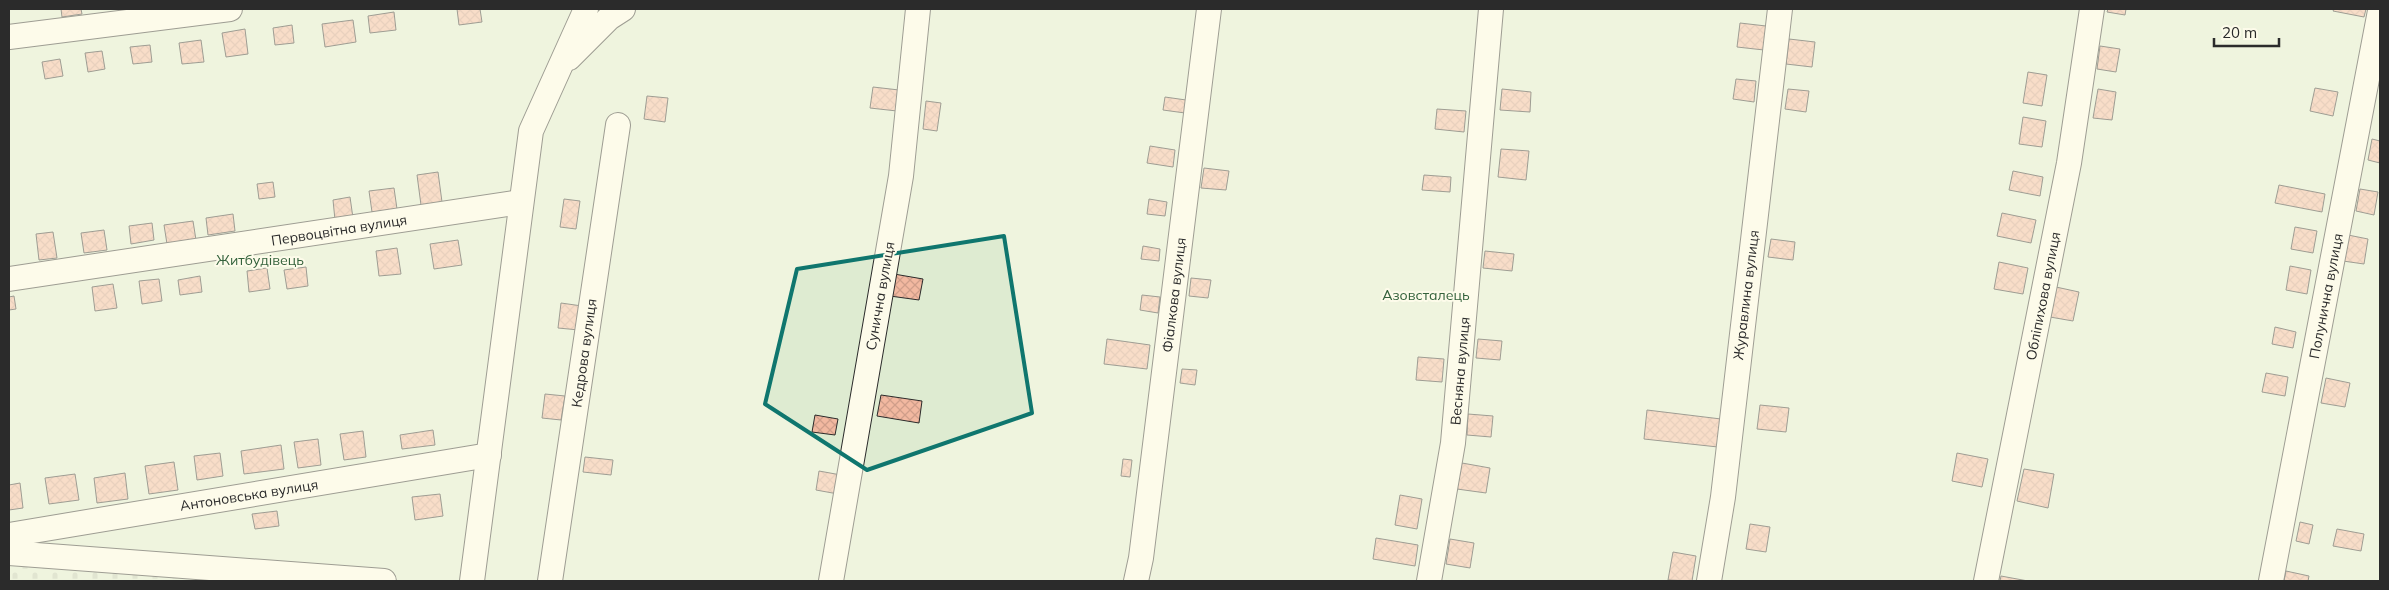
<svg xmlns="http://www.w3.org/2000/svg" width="2389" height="590" viewBox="0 0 2389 590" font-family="Mulish,sans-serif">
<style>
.cemetery{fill:url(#cemetery-stones);stroke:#74746e}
.garden{fill:#deebd1;stroke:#74746e}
.building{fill:url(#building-cross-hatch);stroke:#2b2b2b}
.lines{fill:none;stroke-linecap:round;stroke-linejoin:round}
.minor-casing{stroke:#2b2b2b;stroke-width:26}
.minor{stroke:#fdfbea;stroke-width:24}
.marked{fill:none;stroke:#0f766e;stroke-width:4;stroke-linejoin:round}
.labels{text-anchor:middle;stroke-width:4;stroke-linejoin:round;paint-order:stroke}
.street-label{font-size:14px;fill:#2b2b2b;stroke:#fdfbea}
.park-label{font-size:14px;fill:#34623c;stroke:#fdfbea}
</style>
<defs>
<pattern id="cemetery-stones" width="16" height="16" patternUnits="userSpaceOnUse" patternTransform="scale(1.25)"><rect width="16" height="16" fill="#deebd1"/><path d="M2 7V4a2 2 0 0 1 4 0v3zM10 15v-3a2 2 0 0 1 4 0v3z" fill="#bfcab4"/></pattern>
<pattern id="building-cross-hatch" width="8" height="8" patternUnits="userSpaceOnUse" patternTransform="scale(1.25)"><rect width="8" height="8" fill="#f2b8a0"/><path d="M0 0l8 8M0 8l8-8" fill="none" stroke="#d09e8a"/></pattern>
</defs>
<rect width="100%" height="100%" fill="#fdfbea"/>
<polygon class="cemetery" points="9,553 384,581 9,581"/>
<polygon class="garden" points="9,9 2380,9 2380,581 384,581 9,553"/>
<g class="building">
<polygon points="61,9 81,9 82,14 62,17"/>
<polygon points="457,9 480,9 482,22 459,25"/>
<polygon points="2108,9 2126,9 2125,15 2107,12"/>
<polygon points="2334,9 2366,9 2364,17 2333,11"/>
<polygon points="394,12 396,30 370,33 368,16"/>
<polygon points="353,20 356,42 325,47 322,24"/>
<polygon points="1740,23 1766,26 1764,50 1737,47"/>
<polygon points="292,25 294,43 275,45 273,28"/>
<polygon points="245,29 248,54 226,57 222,33"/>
<polygon points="1789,39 1815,42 1812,67 1786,64"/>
<polygon points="201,40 204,62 182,64 179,43"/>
<polygon points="150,45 152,62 133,64 130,47"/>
<polygon points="2100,46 2120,49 2116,72 2097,69"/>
<polygon points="102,51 105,69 88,72 85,53"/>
<polygon points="60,59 63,76 45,79 42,62"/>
<polygon points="2028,72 2047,75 2042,106 2023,103"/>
<polygon points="1736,79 1756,81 1754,102 1733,99"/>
<polygon points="873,87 899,90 897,111 870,108"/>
<polygon points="2315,88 2338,92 2333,116 2310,111"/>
<polygon points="1502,89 1531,92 1530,112 1500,110"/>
<polygon points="1788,89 1809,91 1806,112 1785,109"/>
<polygon points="2098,89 2116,92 2112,120 2093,118"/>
<polygon points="647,96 668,98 665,122 644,119"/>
<polygon points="1165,97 1186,100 1185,113 1163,110"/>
<polygon points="926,101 941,103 937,131 923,129"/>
<polygon points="1437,109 1466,111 1464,132 1435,129"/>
<polygon points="2023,117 2046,121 2042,147 2019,144"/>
<polygon points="2372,139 2380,141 2380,163 2368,160"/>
<polygon points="1150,146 1175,150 1173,167 1147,163"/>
<polygon points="1501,149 1529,151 1526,180 1498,177"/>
<polygon points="1204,168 1229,171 1226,190 1201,188"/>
<polygon points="2013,171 2043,177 2040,196 2009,190"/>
<polygon points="438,172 442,202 421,205 417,175"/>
<polygon points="1424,175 1451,177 1450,192 1422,190"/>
<polygon points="273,182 275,197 259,199 257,184"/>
<polygon points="2279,185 2325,194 2322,212 2275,203"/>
<polygon points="394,188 397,209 372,212 369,191"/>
<polygon points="2360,189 2378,192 2374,215 2356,211"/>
<polygon points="350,197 353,218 335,220 333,200"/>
<polygon points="564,199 580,201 576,229 560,227"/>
<polygon points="1149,199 1167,202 1165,216 1147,214"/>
<polygon points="2002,213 2036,220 2031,243 1997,236"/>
<polygon points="233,214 235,231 208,235 206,218"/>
<polygon points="193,221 196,240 167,244 164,225"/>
<polygon points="152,223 154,240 131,244 129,226"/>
<polygon points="2295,227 2317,231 2313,253 2291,249"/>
<polygon points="104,230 107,250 84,253 81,233"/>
<polygon points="53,232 57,258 39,260 36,234"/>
<polygon points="2348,235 2368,239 2364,264 2343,261"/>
<polygon points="1771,239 1795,242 1793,260 1768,257"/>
<polygon points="458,240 462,265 434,269 430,244"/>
<polygon points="1143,246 1160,249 1159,261 1141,259"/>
<polygon points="397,248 401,274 379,276 376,251"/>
<polygon points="1485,251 1514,254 1512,271 1483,268"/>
<polygon points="1999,262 2028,268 2023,294 1994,289"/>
<polygon points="2290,266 2311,270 2307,294 2286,290"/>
<polygon points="306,267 308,286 287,289 284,270"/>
<polygon points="267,268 270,289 249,292 247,271"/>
<polygon points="894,274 923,279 919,300 890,296"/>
<polygon points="200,276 202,292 180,295 178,280"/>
<polygon points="1191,278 1211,280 1208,298 1189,296"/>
<polygon points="159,279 162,301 142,304 139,281"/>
<polygon points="113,284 117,308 95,311 92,287"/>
<polygon points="2056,287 2079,292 2073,321 2050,317"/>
<polygon points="1142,295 1160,297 1158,313 1140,310"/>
<polygon points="14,296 16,309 9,310 9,297"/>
<polygon points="561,303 582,306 579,330 558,328"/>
<polygon points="2275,327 2296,332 2293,348 2272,344"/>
<polygon points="1107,339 1150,345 1147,369 1104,364"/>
<polygon points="1478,339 1502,341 1500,360 1476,358"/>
<polygon points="1418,357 1444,359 1442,382 1416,380"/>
<polygon points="1182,369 1197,370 1195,385 1180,383"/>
<polygon points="2266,373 2288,377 2285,396 2262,392"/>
<polygon points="2326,378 2350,383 2345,407 2321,403"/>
<polygon points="545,394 565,396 561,420 542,418"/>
<polygon points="881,395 922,401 919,423 877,416"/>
<polygon points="1760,405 1789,408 1786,432 1757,429"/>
<polygon points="1647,410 1721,419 1718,447 1644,439"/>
<polygon points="1468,414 1493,416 1491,437 1467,435"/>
<polygon points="815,415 838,419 835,435 812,432"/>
<polygon points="433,430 435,445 402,449 400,435"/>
<polygon points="363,431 366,457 344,460 340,434"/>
<polygon points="318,439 321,465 298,468 294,442"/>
<polygon points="281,445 284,469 244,474 241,451"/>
<polygon points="220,453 223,476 197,480 194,456"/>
<polygon points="1957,453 1988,459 1982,487 1952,481"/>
<polygon points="585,457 613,460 611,475 583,472"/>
<polygon points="1123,459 1132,460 1130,477 1121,476"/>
<polygon points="174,462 178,490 149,494 145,466"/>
<polygon points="1462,463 1490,468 1486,493 1457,489"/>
<polygon points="2024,469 2054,474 2048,508 2017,501"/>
<polygon points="819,471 841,475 838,494 816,490"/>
<polygon points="125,473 128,499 97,503 94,478"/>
<polygon points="75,474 79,500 49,504 45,478"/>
<polygon points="20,483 23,508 9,510 9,485"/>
<polygon points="440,494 443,516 415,520 412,497"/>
<polygon points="1400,495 1422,499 1417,529 1395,525"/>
<polygon points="277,511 279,526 255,529 252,514"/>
<polygon points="2300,522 2313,525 2309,544 2296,541"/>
<polygon points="1750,524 1770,527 1766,552 1746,549"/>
<polygon points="2337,529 2364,534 2361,551 2333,546"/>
<polygon points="1376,538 1418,545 1415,566 1373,559"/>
<polygon points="1450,539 1474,543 1470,568 1446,564"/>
<polygon points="1673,552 1696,556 1692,581 1668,580"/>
<polygon points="2286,571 2309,576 2308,581 2284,581"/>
<polygon points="2001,576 2028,581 2000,581"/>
</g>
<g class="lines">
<g class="minor-casing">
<g id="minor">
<polyline points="9,37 230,9"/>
<polyline points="569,58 609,18 623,9"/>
<polyline points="9,279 521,202"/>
<polyline points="9,535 489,455"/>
<polyline points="9,553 384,581"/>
<polyline points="472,581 531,131 586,9"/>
<polyline points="550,581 618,125"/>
<polyline points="831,581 901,176 918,9"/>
<polyline points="1136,581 1141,558 1209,9"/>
<polyline points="1429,581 1453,443 1491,9"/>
<polyline points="1709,581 1723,497 1780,9"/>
<polyline points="1986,581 2069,163 2092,9"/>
<polyline points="2271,581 2380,11"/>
</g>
</g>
<use href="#minor" class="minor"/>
</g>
<path d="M0 0H2389V590H0ZM1004 236 1032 413 867 470 765 404 797 269Z" fill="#fdfbea" fill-opacity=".55" fill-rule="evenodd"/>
<path class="marked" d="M1004 236 1032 413 867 470 765 404 797 269Z"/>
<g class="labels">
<g class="street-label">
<text transform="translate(339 230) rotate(-9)" y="5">Первоцвітна вулиця</text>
<text transform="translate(1174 295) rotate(-83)" y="5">Фіалкова вулиця</text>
<text transform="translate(1746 295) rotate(-83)" y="5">Журавлина вулиця</text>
<text transform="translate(880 296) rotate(-80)" y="5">Сунична вулиця</text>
<text transform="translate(2043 296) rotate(-79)" y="5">Обліпихова вулиця</text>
<text transform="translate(2326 296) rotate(-79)" y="5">Полунична вулиця</text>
<text transform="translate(584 353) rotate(-82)" y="5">Кедрова вулиця</text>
<text transform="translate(1460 371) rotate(-85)" y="5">Весняна вулиця</text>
<text transform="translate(249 495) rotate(-9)" y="5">Антоновська вулиця</text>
</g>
<g class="park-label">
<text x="260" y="265">Житбудівець</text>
<text x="1426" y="300">Азовсталець</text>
</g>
</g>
<rect width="2389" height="590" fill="none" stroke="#2b2b2b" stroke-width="20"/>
<path d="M2214 38v8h65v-8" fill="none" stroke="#2b2b2b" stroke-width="2.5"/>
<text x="2222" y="38" font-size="15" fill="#2b2b2b" stroke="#fdfbea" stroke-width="4" paint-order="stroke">20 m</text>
</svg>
